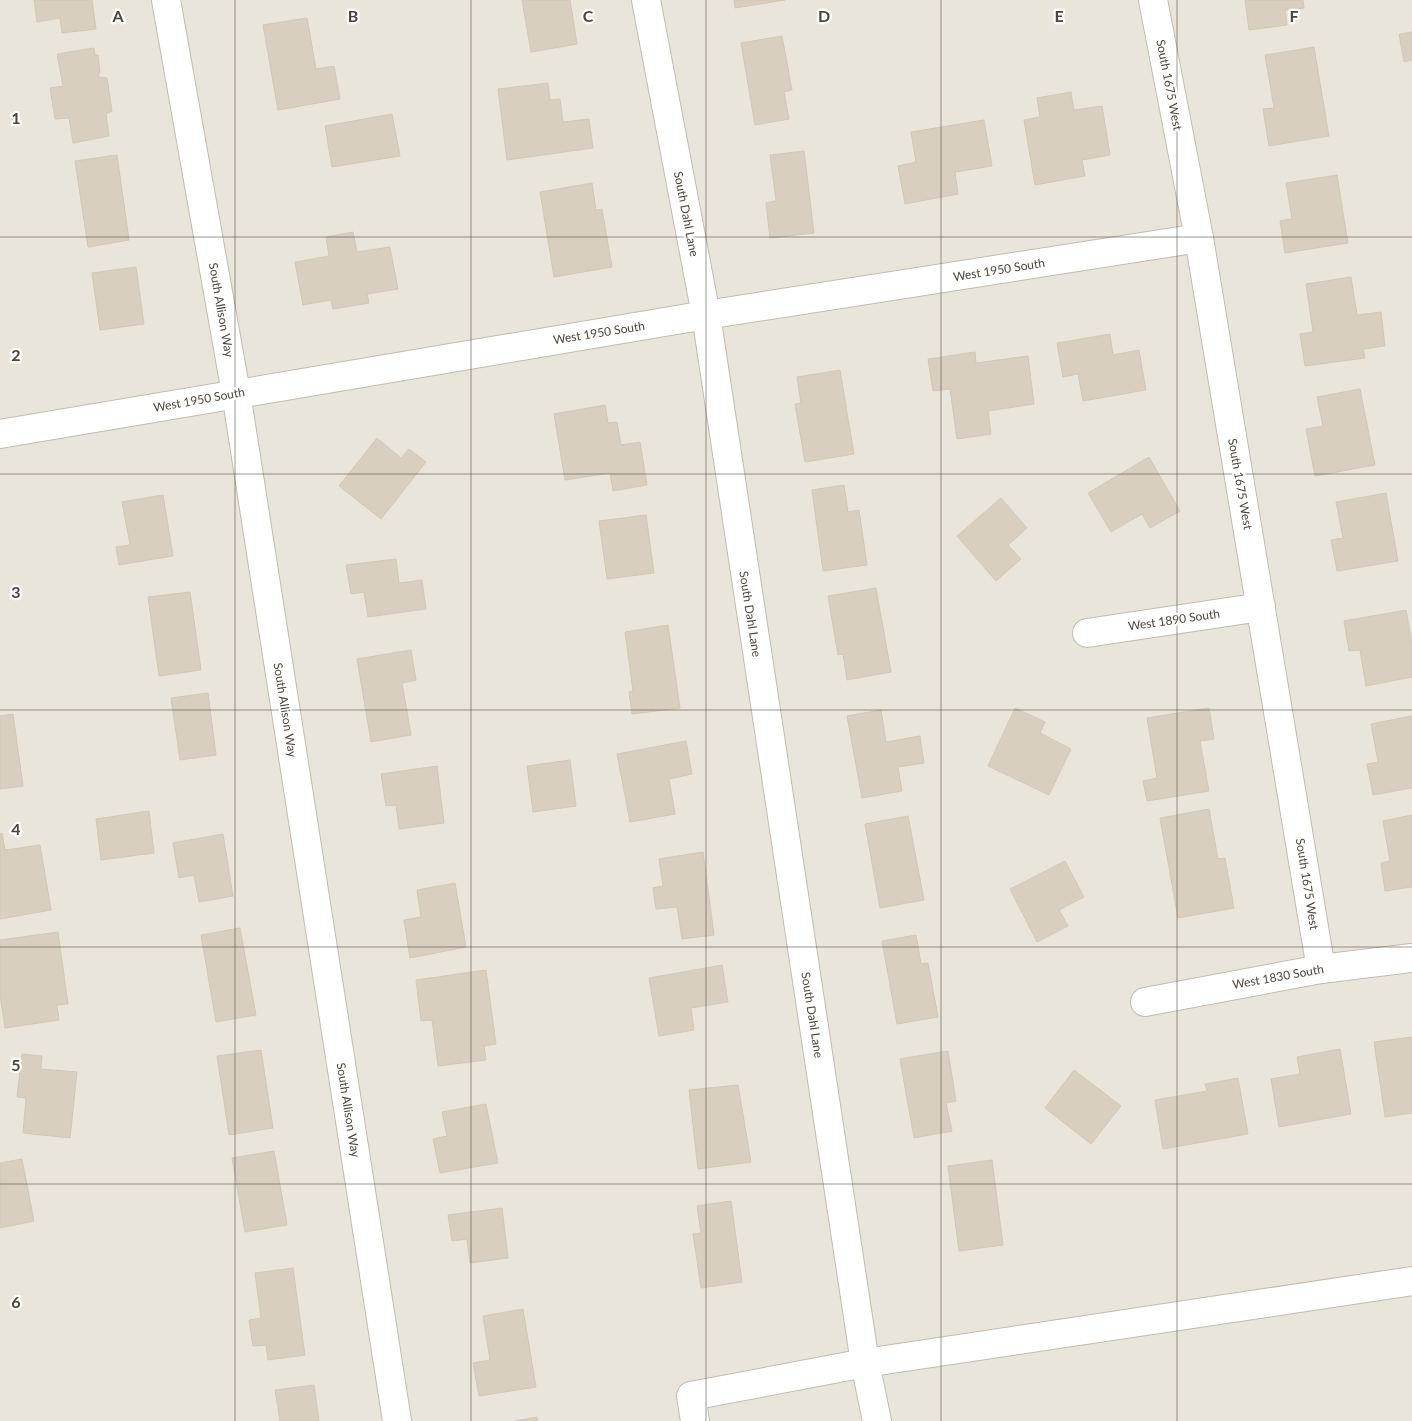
<svg xmlns="http://www.w3.org/2000/svg" width="1412" height="1421" viewBox="0 0 1412 1421" font-family="Lato,sans-serif">
<style>
.residential{fill:#eae5da}
.building{fill:#d8cfc1;stroke:#d3c7b4}
.lines{fill:none;stroke-linecap:round;stroke-linejoin:round}
.minor-casing{stroke:#c2bbae;stroke-width:30}
.minor{stroke:#fff;stroke-width:28}
.grid{fill:none;stroke:#4b4439;stroke-width:1;stroke-opacity:0.55}
.labels{text-anchor:middle;stroke-width:4.5;stroke-linejoin:round;paint-order:stroke}
.street-label{font-size:12px;fill:#4b4439;stroke:#fff}
.grid-label{font-size:16px;text-anchor:middle;font-weight:bold;fill:#4b4439;stroke:#fff;stroke-width:4.5;stroke-linejoin:round;paint-order:stroke}
</style>
<rect width="100%" height="100%" fill="#f6f3ec"/>
<rect class="residential" x="0" y="0" width="1412" height="1421"/>
<g class="building">
<polygon points="34,0 92,0 96,29 62,33 60,18 37,22"/>
<polygon points="522,0 570,0 577,44 531,52"/>
<polygon points="734,0 785,0 735,8"/>
<polygon points="1245,0 1303,0 1304,8 1285,10 1287,25 1249,30"/>
<polygon points="307,18 316,69 334,66 340,99 278,110 263,25"/>
<polygon points="1412,32 1412,60 1404,62 1399,34"/>
<polygon points="782,36 792,90 784,92 789,119 755,125 741,43"/>
<polygon points="1314,47 1329,136 1269,146 1263,109 1274,108 1265,55"/>
<polygon points="94,48 95,55 98,55 100,73 98,73 99,77 107,78 112,111 106,114 109,136 73,143 69,118 55,119 50,88 63,86 57,54"/>
<polygon points="548,83 550,100 560,99 563,122 589,119 593,148 507,160 498,89"/>
<polygon points="1071,92 1074,110 1102,106 1110,155 1082,160 1085,176 1035,185 1024,120 1040,117 1037,98"/>
<polygon points="392,114 400,156 332,167 325,126"/>
<polygon points="984,120 992,166 955,172 958,194 905,204 898,166 916,162 911,132"/>
<polygon points="804,151 814,233 770,238 766,203 776,201 770,155"/>
<polygon points="117,155 129,240 88,247 75,161"/>
<polygon points="1337,175 1348,243 1285,253 1280,221 1292,219 1286,183"/>
<polygon points="592,183 596,210 602,209 612,267 554,277 540,192"/>
<polygon points="353,232 357,252 390,247 398,289 367,294 369,303 333,309 331,300 303,305 295,262 329,256 326,237"/>
<polygon points="136,267 144,324 100,330 92,273"/>
<polygon points="1351,277 1357,315 1381,312 1385,346 1363,349 1365,358 1305,366 1300,334 1313,332 1306,284"/>
<polygon points="1110,334 1113,355 1139,350 1146,390 1083,401 1078,374 1063,377 1057,343"/>
<polygon points="975,352 976,363 1028,356 1034,404 988,411 991,434 957,439 950,389 933,391 928,359"/>
<polygon points="840,370 854,454 805,462 795,404 801,403 797,377"/>
<polygon points="1360,389 1375,465 1315,476 1306,429 1323,426 1317,397"/>
<polygon points="605,405 608,423 617,422 621,445 640,442 647,485 613,491 610,473 565,480 554,414"/>
<polygon points="377,438 401,458 409,449 426,462 381,519 339,486"/>
<polygon points="1149,457 1180,511 1150,528 1142,514 1111,532 1088,493"/>
<polygon points="844,485 848,512 859,510 867,565 823,571 812,490"/>
<polygon points="1386,493 1398,561 1337,571 1331,540 1343,538 1336,502"/>
<polygon points="163,495 173,556 119,565 116,547 130,545 122,502"/>
<polygon points="1001,498 1027,528 1008,545 1021,559 996,581 957,536"/>
<polygon points="646,515 654,573 607,579 599,521"/>
<polygon points="396,559 399,583 422,580 426,609 368,617 364,592 351,594 346,565"/>
<polygon points="876,588 891,672 847,680 843,654 838,655 828,596"/>
<polygon points="190,592 201,670 159,676 148,597"/>
<polygon points="1406,610 1412,643 1412,677 1366,686 1360,650 1349,651 1344,621"/>
<polygon points="668,625 680,708 632,714 629,692 633,691 625,632"/>
<polygon points="411,650 416,680 402,683 411,735 371,742 357,659"/>
<polygon points="208,693 216,755 180,760 171,698"/>
<polygon points="1015,708 1045,722 1040,733 1071,749 1049,795 988,766"/>
<polygon points="1209,708 1214,739 1200,741 1209,791 1147,801 1143,781 1157,778 1147,718"/>
<polygon points="881,710 886,742 920,736 924,763 898,767 902,791 862,798 847,716"/>
<polygon points="13,714 23,786 0,789 0,716"/>
<polygon points="1412,716 1412,788 1373,795 1367,764 1378,762 1371,724"/>
<polygon points="686,741 692,774 669,779 675,814 630,822 617,754"/>
<polygon points="570,760 576,806 533,812 527,766"/>
<polygon points="437,766 444,823 399,829 396,805 386,806 381,774"/>
<polygon points="1209,809 1218,859 1225,858 1234,908 1178,918 1160,818"/>
<polygon points="149,811 154,853 101,860 96,819"/>
<polygon points="1412,815 1412,887 1385,891 1381,863 1390,861 1383,821"/>
<polygon points="908,816 924,900 880,908 865,824"/>
<polygon points="2,833 5,850 40,845 51,910 0,919 0,834"/>
<polygon points="223,834 233,896 199,902 194,875 179,878 173,843"/>
<polygon points="703,852 714,935 682,939 677,907 656,909 653,888 663,886 659,859"/>
<polygon points="1065,861 1084,897 1059,910 1068,926 1037,942 1010,889"/>
<polygon points="455,883 466,947 410,958 404,920 421,917 417,890"/>
<polygon points="240,928 256,1015 216,1022 201,935"/>
<polygon points="58,932 68,1004 57,1005 59,1020 5,1028 0,995 0,940"/>
<polygon points="916,935 921,964 928,963 938,1017 897,1024 882,941"/>
<polygon points="722,965 728,1002 691,1008 694,1030 659,1036 649,978"/>
<polygon points="486,970 496,1044 484,1046 486,1060 438,1066 432,1020 421,1021 416,980"/>
<polygon points="1412,1037 1412,1113 1385,1117 1374,1042"/>
<polygon points="1340,1049 1351,1114 1279,1127 1271,1079 1300,1074 1297,1057"/>
<polygon points="261,1050 273,1128 229,1135 217,1056"/>
<polygon points="948,1051 956,1101 946,1103 952,1131 914,1138 900,1059"/>
<polygon points="22,1054 42,1056 41,1069 77,1072 70,1138 23,1133 26,1098 17,1097"/>
<polygon points="1074,1070 1121,1106 1091,1144 1045,1108"/>
<polygon points="1238,1078 1248,1134 1163,1149 1155,1100 1207,1091 1205,1084"/>
<polygon points="738,1085 751,1162 698,1169 689,1090"/>
<polygon points="486,1104 498,1163 440,1173 433,1139 447,1136 442,1112"/>
<polygon points="274,1151 287,1225 245,1232 232,1158"/>
<polygon points="22,1159 34,1221 0,1228 0,1163"/>
<polygon points="992,1160 1003,1245 959,1251 948,1166"/>
<polygon points="731,1201 742,1282 701,1288 693,1234 701,1233 697,1206"/>
<polygon points="502,1208 508,1258 470,1263 467,1239 452,1241 448,1215"/>
<polygon points="293,1268 305,1355 268,1360 266,1345 253,1346 249,1320 261,1318 255,1273"/>
<polygon points="523,1309 536,1387 479,1396 473,1363 490,1360 483,1316"/>
<polygon points="314,1385 319,1421 280,1421 275,1390"/>
<polygon points="537,1417 537,1421 515,1421"/>
</g>
<g class="lines">
<g class="minor-casing">
<g id="minor">
<polyline points="166,0 236,393 397,1421"/>
<polyline points="646,0 706,315 865,1363 1412,1281"/>
<polyline points="1153,0 1199,238 1321,969"/>
<polyline points="0,434 706,315 1199,238"/>
<polyline points="1087,633 1261,607"/>
<polyline points="1145,1002 1321,969 1412,958"/>
<polyline points="695,1421 691,1396 865,1363 877,1421"/>
</g>
</g>
<use href="#minor" class="minor"/>
</g>
<path class="grid" d="M235 0V1421M471 0V1421M706 0V1421M941 0V1421M1177 0V1421M0 237H1412M0 474H1412M0 710H1412M0 947H1412M0 1184H1412"/>
<g class="labels">
<g class="street-label">
<text transform="translate(1169 85) rotate(79)" y="4">South 1675 West</text>
<text transform="translate(686 214) rotate(79)" y="4">South Dahl Lane</text>
<text transform="translate(999 270) rotate(-9)" y="4">West 1950 South</text>
<text transform="translate(221 310) rotate(80)" y="4">South Allison Way</text>
<text transform="translate(599 333) rotate(-9)" y="4">West 1950 South</text>
<text transform="translate(199 400) rotate(-10)" y="4">West 1950 South</text>
<text transform="translate(1240 484) rotate(80)" y="4">South 1675 West</text>
<text transform="translate(750 614) rotate(81)" y="4">South Dahl Lane</text>
<text transform="translate(1174 620) rotate(-8)" y="4">West 1890 South</text>
<text transform="translate(285 710) rotate(81)" y="4">South Allison Way</text>
<text transform="translate(1307 884) rotate(81)" y="4">South 1675 West</text>
<text transform="translate(1278 977) rotate(-10)" y="4">West 1830 South</text>
<text transform="translate(812 1015) rotate(81)" y="4">South Dahl Lane</text>
<text transform="translate(348 1110) rotate(81)" y="4">South Allison Way</text>
</g>
</g>
<g class="grid-label">
<text x="118" y="22">A</text>
<text x="353" y="22">B</text>
<text x="588" y="22">C</text>
<text x="824" y="22">D</text>
<text x="1059" y="22">E</text>
<text x="1294" y="22">F</text>
<text x="16" y="124">1</text>
<text x="16" y="361">2</text>
<text x="16" y="598">3</text>
<text x="16" y="835">4</text>
<text x="16" y="1071">5</text>
<text x="16" y="1308">6</text>
</g>
</svg>
